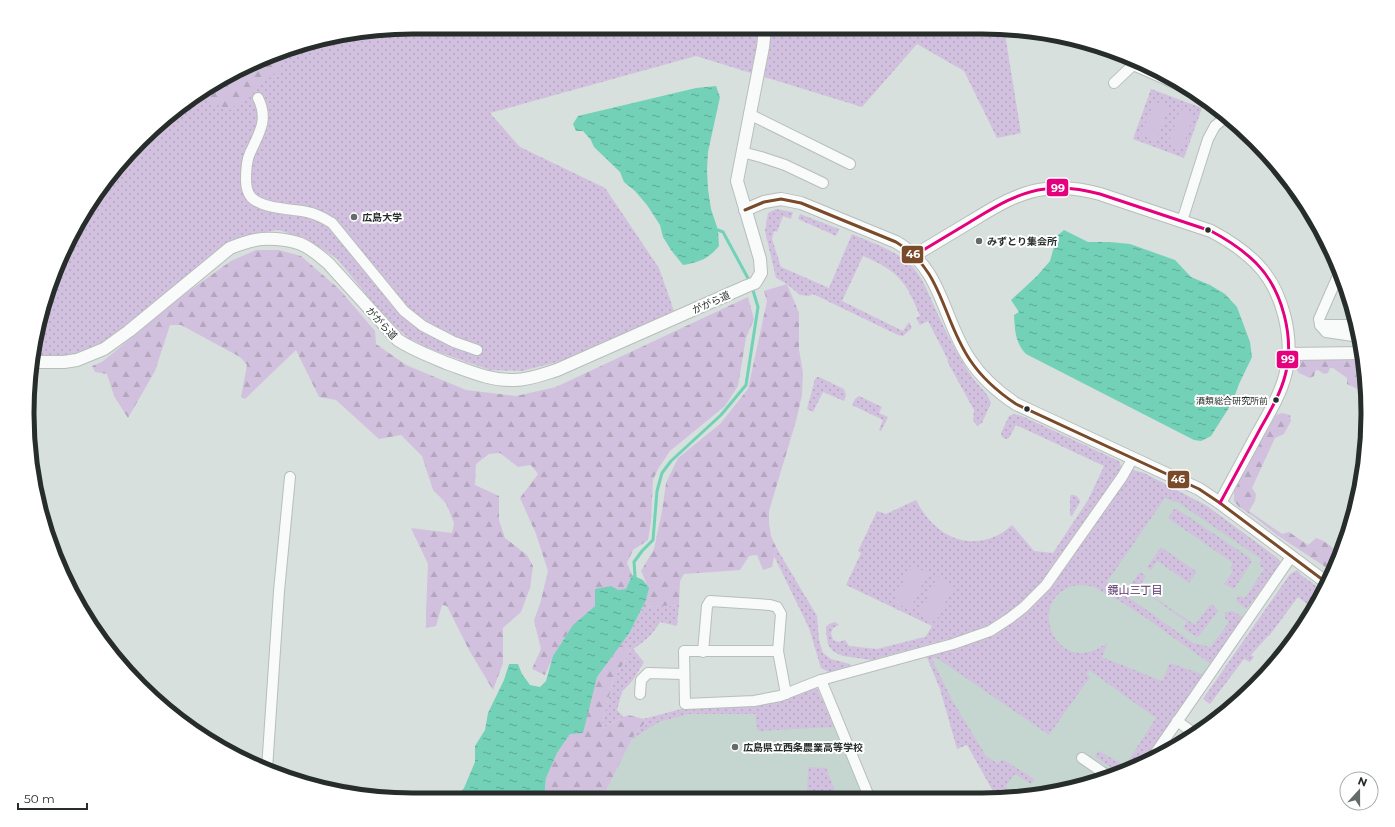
<svg xmlns="http://www.w3.org/2000/svg" width="1395" height="827" viewBox="0 0 1395 827" font-family="Montserrat,'Noto Sans JP',sans-serif">
<style>
.built{fill:#c4d6cf}
.grass{fill:url(#grass-dots)}
.forest{fill:url(#forest-firs)}
.pitch{fill:#d2c1de}
.water{fill:url(#water-ripples)}
.lines{fill:none;stroke-linecap:round;stroke-linejoin:round}
.stream{stroke:#72d1b7;stroke-width:3}
.minor-casing{stroke:#b7bebb;stroke-width:12}
.tertiary-casing{stroke:#b7bebb;stroke-width:14}
.minor{stroke:#f9fafa;stroke-width:10}
.tertiary{stroke:#f9fafa;stroke-width:12}
.bus-1-casing{stroke:#fff;stroke-width:6}
.bus-2-casing{stroke:#fff;stroke-width:6}
.bus-1{stroke:#7a4b2a;stroke-width:3}
.bus-2{stroke:#e5007d;stroke-width:3}
.poi-dot{fill:#646c69;stroke:#fff;stroke-width:1.5}
.bus-dot{fill:#262d2a;stroke:#fff;stroke-width:1.5}
.labels{text-anchor:middle;stroke-width:4;stroke-linejoin:round;paint-order:stroke}
.bus-label{font-size:9px;fill:#262d2a;stroke:#fff;text-anchor:end}
.poi-label{font-size:10px;font-weight:bold;fill:#262d2a;stroke:#fff;text-anchor:start}
.street-label{font-size:10px;fill:#262d2a;stroke:#fff}
.neighbourhood-label{font-size:11px;fill:#532d64;stroke:#fff}
.rim{fill:none;stroke:#262d2a;stroke-width:5}
.line-badge{stroke:#fff;stroke-width:1.5}
.badge-label{font-size:11px;text-anchor:middle;font-weight:bold;fill:#fff}
</style>
<defs>
<pattern id="grass-dots" width="8" height="8" patternUnits="userSpaceOnUse"><rect width="8" height="8" fill="#d2c1de"/><path d="M2 2h.1M6 6h.1" fill="none" stroke="#b4a6bf" stroke-width="1.8" stroke-linecap="round"/></pattern>
<pattern id="forest-firs" width="22" height="20" patternUnits="userSpaceOnUse"><rect width="22" height="20" fill="#d2c1de"/><path d="M5 1l3.5 6h-7zM16 11l3.5 6h-7z" fill="#b4a6bf"/></pattern>
<pattern id="water-ripples" width="26" height="14" patternUnits="userSpaceOnUse"><rect width="26" height="14" fill="#72d1b7"/><path d="M2 4q2-2 4 0t4 0M15 11q2-2 4 0t4 0" fill="none" stroke="#5daa95"/></pattern>
</defs>
<rect width="100%" height="100%" fill="#d7e0dd"/>
<g class="built">
<polygon points="1132,470 1144,473 1207,506 1276,557 1280,561 1279,565 1247,609 1242,619 1211,664 1204,675 1143,762 1082,787 1007,799 999,799 993,791 932,659 991,635 1030,608 1069,560"/>
<polygon points="817,688 866,799 602,799 635,733 685,708 753,704"/>
</g>
<g class="grass">
<polygon points="414,27 1004,28 1021,133 997,138 964,71 917,44 862,107 696,56 490,113 520,147 605,188 659,268 674,311 569,359 522,371 490,370 435,351 408,338 385,317 337,259 307,239 278,230 249,235 221,251 107,352 35,363 47,289 92,199 178,107 289,47"/>
<polygon points="1151,89 1202,108 1184,158 1133,139"/>
<path d="M776 209 793 212 791 219 783 216 777 232 774 231 772 239 781 267 829 288 852 234C871 242 894 250 909 263 922 275 928 293 935 308 946 332 958 357 973 378 980 388 986 390 991 403L982 423 977 426 973 420 974 410 947 361 948 360 928 321 920 325 916 318 920 316C906 281 898 271 863 256L842 301 903 331 909 322 912 328 903 336 898 335 813 294 809 296 800 295 787 284 776 278 765 231 768 213Z"/>
<polygon points="800,214 839,229 836,236 798,219"/>
<polygon points="817,377 819,377 844,389 846,395 844,401 823,392 813,412 807,409 815,379"/>
<polygon points="859,396 882,407 879,413 888,417 881,431 879,430 883,420 852,405 855,399"/>
<path d="M1014 414 1022 416 1119 461 1122 469 1033 593 1011 612 991 624 963 635 871 660 843 656 834 652 828 645 826 631V627L829 624 835 622 839 625 833 628 831 633 833 640 839 642 845 640 849 646 877 649 928 636H926L932 626 846 585 861 553 858 551 877 511 886 514 916 500C932 532 964 553 1000 534 1004 532 1008 528 1012 525L1034 551 1053 553 1088 500 1104 466 1016 425 1009 438 1006 439 1002 437 1001 433 1009 416Z"/>
<path d="M1132 470 1144 473 1207 506 1276 557 1280 561 1279 565 1247 609 1238 603 1236 600 1237 598 1240 596 1245 598 1264 569 1259 565 1261 559 1179 503 1165 498 1107 582 1193 643 1204 645 1210 648 1229 622 1225 618V612L1233 611 1241 616 1242 619 1211 664C1189 649 1167 633 1146 618 1132 609 1120 600 1104 593 1101 591 1097 588 1094 587 1087 585 1079 585 1073 586 1024 600 1057 682 1108 642L1102 657 1162 681 1170 663 1204 675 1143 762 1118 772 1100 760 1095 756 1098 751 1101 752 1125 766 1156 718 1089 670 1086 674 1090 677 1049 735 937 658 932 659 952 700 986 756 998 764 1002 759 1033 778 1034 780 1031 784 1015 774 1005 787 1019 797 999 799 993 791 967 745 957 749 940 689 926 655 991 635 1009 625 1030 608 1050 587 1129 472Z"/>
<path d="M1071 495C1076 494 1079 498 1080 502L1072 516 1070 515V497Z"/>
<polygon points="1174,509 1177,509 1250,558 1251,563 1234,589 1224,584 1233,571 1230,568 1233,563 1168,518"/>
<polygon points="776,547 817,616 819,640 823,653 831,659 850,664 850,666 829,672 821,668 809,628 774,556"/>
<polygon points="1161,547 1197,572 1189,583 1157,561 1151,570 1147,567"/>
<polygon points="1297,570 1300,573 1300,574 1323,591 1313,608 1298,597 1269,636 1268,636 1251,655 1254,657 1250,662 1244,659 1210,704 1203,699 1290,574"/>
<polygon points="1140,572 1146,576 1139,587 1195,625 1209,606 1212,604 1218,611 1199,636 1197,637 1183,628 1187,622 1132,583"/>
<path d="M679 605 677 626 660 622C653 634 644 642 633 649L644 662 633 680 622 692 617 710 624 717 603 728 602 723 613 681 631 650 620 645 630 632 643 607Z"/>
<polygon points="817,688 834,727 757,731 755,714 689,714 659,722 632,739 635,733 647,721 643,719 685,708 782,698"/>
<polygon points="808,767 826,768 836,793 807,792"/>
<polygon points="634,793 692,794 694,796 694,799 632,799"/>
</g>
<g class="forest">
<polygon points="282,52 283,60 279,70 230,110 196,97"/>
<path d="M256 250H279L301 256 339 289 375 331 376 344 406 365 466 390 516 396 556 387 748 297 754 319 746 338 738 386 725 406 670 451 658 469 653 480 651 521 648 540 633 550 627 563 632 575 626 589C617 590 611 595 604 600 573 620 559 643 545 675L532 669 541 649 534 620 540 604 548 571 536 534 520 498 538 474 531 465 518 467 500 453 489 454 476 464 475 485 499 496V520L505 538 527 555 533 566 530 588 521 612 503 628V663L493 690 469 650 447 606 442 605 436 626 426 628V611L428 564 411 528 452 533 454 523 446 503 433 490 422 456 401 435 379 439 336 400 319 397 296 350 245 399 241 397 247 365 240 357 181 325H170L155 371 128 418 114 396 107 374 95 372 92 366 102 362 182 296 231 261Z"/>
<path d="M787 284 799 313V349L803 373 802 395 796 421 769 511V523L771 536 776 547 772 567 763 570 757 555 749 556 740 570 684 574 680 581 679 605 643 607C650 591 648 586 641 571L654 549 662 511 666 483 678 458 720 424 748 389 767 301 764 291Z"/>
<polygon points="1305,359 1363,359 1366,393 1347,384 1347,378 1333,368 1330,368 1328,373 1324,374 1318,370 1315,371 1314,376 1310,378 1299,373 1296,369 1298,360"/>
<path d="M1282 413 1290 415 1291 421 1284 434 1275 438 1252 488 1256 494 1255 501 1249 511 1282 534 1289 532 1308 545 1316 538C1326 541 1334 548 1340 556L1333 572 1277 535 1253 516 1239 507 1234 501V488L1276 415Z"/>
<polygon points="620,645 631,650 613,681 602,723 603,728 628,715 648,720 635,733 602,799 544,799 546,778 557,753 570,734 590,700 597,677"/>
</g>
<g class="pitch">
<polygon points="1154,101 1169,107 1156,141 1141,135"/>
<polygon points="1180,109 1194,115 1182,149 1168,144"/>
<polygon points="911,565 928,573 910,610 893,602"/>
<polygon points="937,577 954,585 936,622 919,614"/>
<path d="M331 783C347 783 365 785 377 797L320 786Z"/>
</g>
<g class="water">
<path d="M716 86 720 97 708 152 707 170 708 189 711 209 718 230 719 246C708 259 700 262 683 265L671 250 663 237 660 225 647 205 635 191 624 182 620 172 594 147 591 140 583 131H576L573 124 578 116 696 88Z"/>
<path d="M1064 230 1088 242H1110L1130 244 1175 260 1191 277 1210 285 1225 294 1237 307 1250 342 1252 357 1239 384 1232 403 1211 436 1201 441 1194 440 1026 354C1015 343 1015 330 1014 315L1019 312 1011 300 1037 276 1050 261 1057 236Z"/>
<polygon points="632,575 643,580 649,588 646,600 630,632 597,677 583,733 570,734 557,753 546,778 544,799 455,799 464,788 475,762 475,746 485,730 488,713 504,680 509,664 518,664 522,674 530,685 540,687 546,681 553,656 573,625 595,606 595,589 611,586 618,590 626,589"/>
</g>
<g class="lines">
<g class="stream">
<polyline points="718,230 723,232 750,282"/>
<polyline points="634,579 635,576 634,562 642,551 653,540 657,491 662,473 671,461 721,415 746,385 758,307 752,287"/>
</g>
<g class="minor-casing">
<g id="minor">
<polyline points="1114,83 1133,65 1199,94"/>
<path d="M258 98C269 120 259 133 250 153 246 161 246 171 246 180 246 187 247 192 251 197 262 209 292 209 307 212 317 214 324 218 332 223L404 311 423 326 454 342 477 350"/>
<polyline points="749,114 850,164"/>
<polyline points="742,152 761,157 785,165 823,183"/>
<polyline points="1182,221 1208,139 1215,126 1226,117"/>
<polyline points="1340,271 1319,319 1320,325 1326,332 1360,337"/>
<polyline points="1320,325 1357,325"/>
<polyline points="778,651 684,651 685,704 754,701 780,696 821,680 953,644 990,631 1010,618 1024,607 1046,585 1122,477 1133,458"/>
<polyline points="703,652 707,606 710,601 770,605 777,607 781,614 778,651 786,694"/>
<polyline points="821,680 870,799"/>
<polyline points="640,694 641,680 648,673 684,674"/>
<polyline points="1177,721 1195,734"/>
<polyline points="1082,758 1108,776"/>
<polyline points="1152,758 1291,557"/>
<polyline points="267,769 279,591 290,477"/>
</g>
</g>
<g class="tertiary-casing">
<g id="tertiary">
<path d="M745 210 764 202 781 199 801 203 896 242C943 269 942 319 970 360 982 378 998 392 1016 404L1199 489 1220 503 1327 583"/>
<path d="M915 255C933 244 952 233 970 222 993 208 1018 192 1045 189 1064 186 1082 189 1100 194L1211 231C1228 240 1243 250 1256 263 1283 290 1295 339 1285 376 1280 395 1269 413 1259 431 1246 455 1233 479 1220 503"/>
<polyline points="1289,354 1362,353"/>
<path d="M35 362H64L77 360 104 349 129 331 230 248C240 244 251 240 262 239 275 238 294 240 305 246 313 250 321 257 328 263L398 340C413 350 430 356 446 363 469 371 490 381 515 380 529 380 544 374 557 370L747 286 755 283 761 273 760 259 737 181 763 47 765 28"/>
</g>
</g>
<use href="#minor" class="minor"/>
<use href="#tertiary" class="tertiary"/>
<g class="bus-1-casing">
<path id="bus-1" d="M745 210 764 202 781 199 801 203 896 242C943 269 942 319 970 360 982 378 998 392 1016 404L1199 489 1220 503 1327 583"/>
</g>
<g class="bus-2-casing">
<path id="bus-2" d="M915 255C933 244 952 233 970 222 993 208 1018 192 1045 189 1064 186 1082 189 1100 194L1211 231C1228 240 1243 250 1256 263 1283 290 1295 339 1285 376 1280 395 1269 413 1259 431 1246 455 1233 479 1220 503"/>
</g>
<use href="#bus-1" class="bus-1"/>
<use href="#bus-2" class="bus-2"/>
</g>
<g class="poi-dot">
<circle cx="354" cy="217" r="4"/>
<circle cx="979" cy="241" r="4"/>
<circle cx="735" cy="747" r="4"/>
</g>
<g class="bus-dot">
<circle cx="1208" cy="230" r="3.5"/>
<circle cx="1276" cy="400" r="3.5"/>
<circle cx="1027" cy="409" r="3.5"/>
</g>
<g class="labels">
<g class="bus-label">
<text x="1268" y="404">酒類総合研究所前</text>
</g>
<g class="poi-label">
<text x="362" y="221">広島大学</text>
<text x="987" y="245">みずとり集会所</text>
<text x="743" y="751">広島県立西条農業高等学校</text>
</g>
<g class="street-label">
<text transform="translate(711 302) rotate(-24)" y="4">ががら道</text>
<text transform="translate(382 323) rotate(47)" y="4">ががら道</text>
</g>
<g class="neighbourhood-label">
<text x="1135" y="594">鏡山三丁目</text>
</g>
</g>
<path d="M0 0H1395V827H0ZM413 34H982A379 379 0 0 1 1361 413V414A379 379 0 0 1 982 793H413A379 379 0 0 1 34 414V413A379 379 0 0 1 413 34Z" fill="#fff" fill-rule="evenodd"/>
<path class="rim" d="M413 34H982A379 379 0 0 1 1361 413V414A379 379 0 0 1 982 793H413A379 379 0 0 1 34 414V413A379 379 0 0 1 413 34Z"/>
<g class="line-badge">
<rect x="1046" y="178" width="23" height="19" rx="4" fill="#e5007d"/>
<rect x="901" y="245" width="23" height="19" rx="4" fill="#7a4b2a"/>
<rect x="1276" y="350" width="23" height="19" rx="4" fill="#e5007d"/>
<rect x="1167" y="470" width="23" height="19" rx="4" fill="#7a4b2a"/>
</g>
<g class="badge-label">
<text x="1058" y="192">99</text>
<text x="913" y="258">46</text>
<text x="1288" y="363">99</text>
<text x="1178" y="483">46</text>
</g>
<g transform="translate(1359 791) rotate(21)"><circle r="19" fill="#ffffff" stroke="#a8abaa"/>
<path d="M0-3L7 15L0 10L-7 15Z" fill="#646c69"/>
<text y="-6" font-size="11" font-weight="bold" text-anchor="middle" fill="#262d2a">N</text>
</g>
<path d="M18 803v6h69v-6" fill="none" stroke="#262d2a" stroke-width="2"/>
<text x="24" y="803" font-size="12" fill="#262d2a" stroke="#ffffff" stroke-width="3" paint-order="stroke">50 m</text>
</svg>
